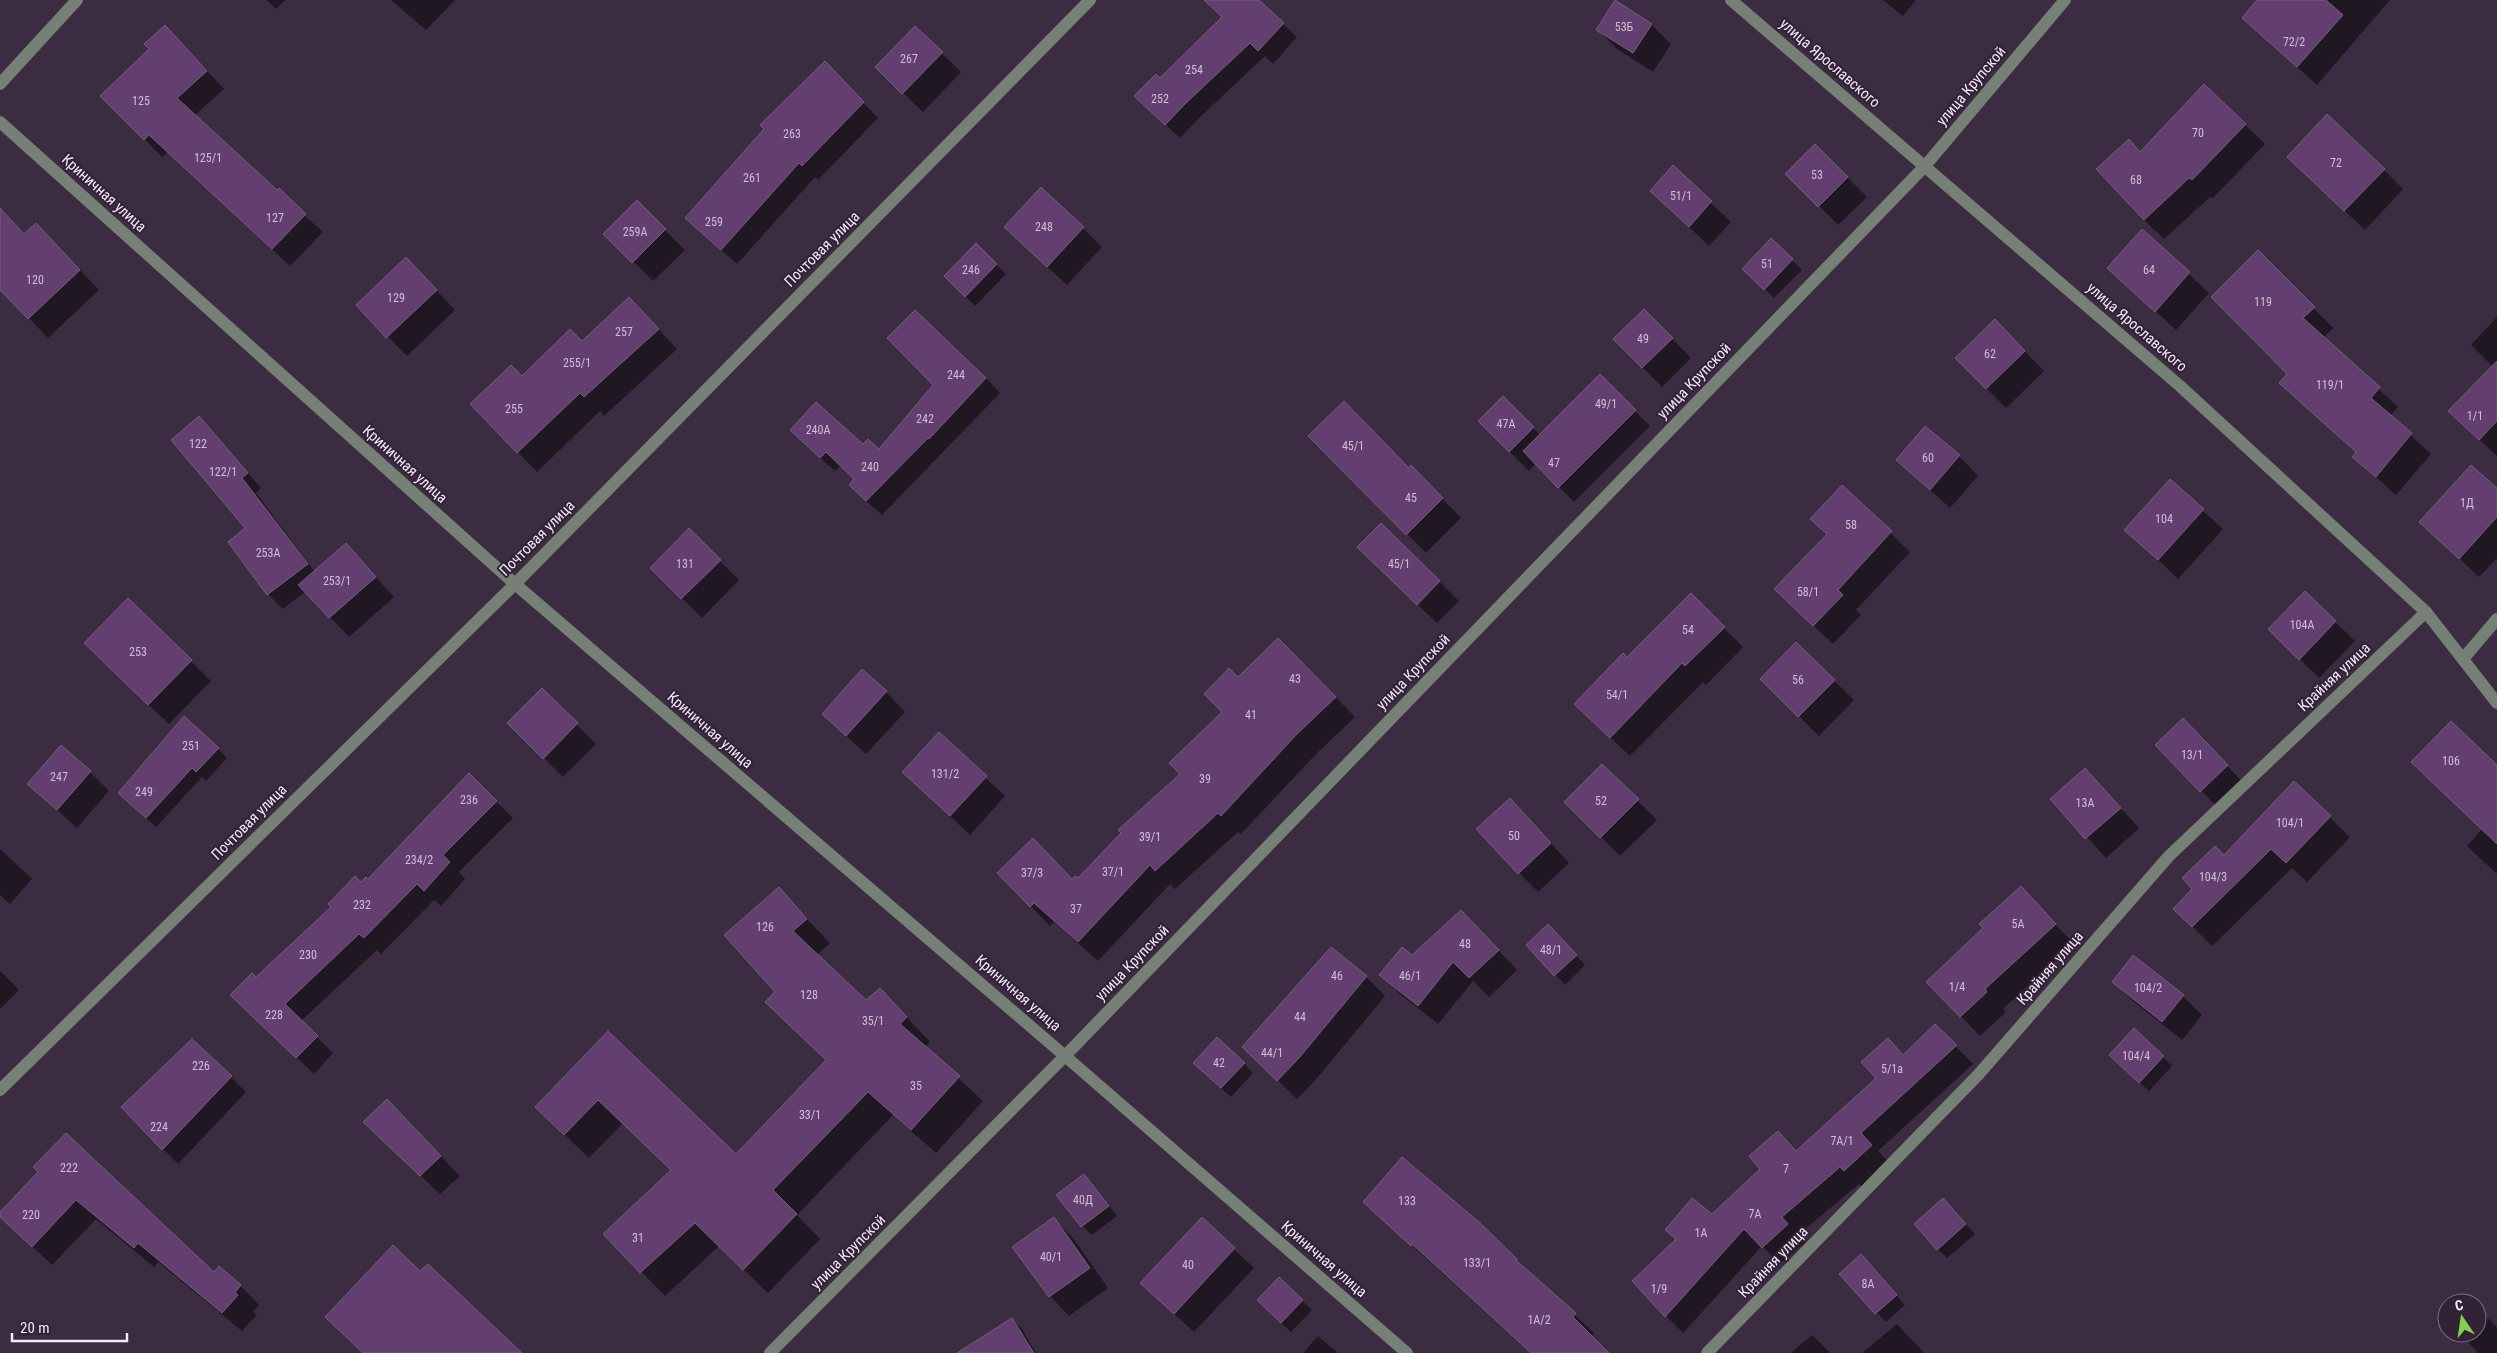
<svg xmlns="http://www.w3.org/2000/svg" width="2497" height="1353" viewBox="0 0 2497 1353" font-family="'Roboto Condensed',sans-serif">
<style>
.shadow{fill:#0007}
.building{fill:#623f6f;stroke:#716078}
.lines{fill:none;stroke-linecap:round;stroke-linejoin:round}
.minor{stroke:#778075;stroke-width:12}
.labels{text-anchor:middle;stroke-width:4;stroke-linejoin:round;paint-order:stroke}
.number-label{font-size:12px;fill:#cfbed5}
.street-label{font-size:15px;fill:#f3e9f7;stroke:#312236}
</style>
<rect width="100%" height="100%" fill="#3b2c41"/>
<g class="shadow">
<polygon points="267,0 285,0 276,9"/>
<polygon points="391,0 455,0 426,30"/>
<polygon points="1226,0 1257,0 1297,37 1273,64 1265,56 1199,118 1180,138 1150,110 1160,79 1224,18"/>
<polygon points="1883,0 1916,0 1903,16"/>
<polygon points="2259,0 2390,0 2317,85 2243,18"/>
<polygon points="1615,2 1652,25 1671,44 1653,72 1617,49 1598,30"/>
<polygon points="165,26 224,89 194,116 323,232 290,266 168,152 162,157 102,96 150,49"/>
<polygon points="916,28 961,72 923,112 876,67"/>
<polygon points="840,78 878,118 818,180 815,177 737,264 702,233"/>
<polygon points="2205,86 2265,144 2212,199 2210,197 2164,239 2144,220 2140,153"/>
<polygon points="1815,145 1867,197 1838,225 1787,174"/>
<polygon points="1673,167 1731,222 1709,246 1651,191"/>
<polygon points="2384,170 2403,189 2365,230 2308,176"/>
<polygon points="637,202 685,250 653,281 605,234"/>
<polygon points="0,209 25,235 55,244 99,290 48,338 0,288"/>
<polygon points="1083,228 1102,247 1067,285 1025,246"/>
<polygon points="2142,230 2209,293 2176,330 2108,268"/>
<polygon points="1771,240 1802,270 1774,298 1743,269"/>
<polygon points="976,245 1006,274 975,306 945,276"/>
<polygon points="2258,252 2333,328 2323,338 2398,407 2390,416 2431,454 2396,495 2354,457 2357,453 2281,383 2289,374"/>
<polygon points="425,278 455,310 407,356 357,305"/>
<polygon points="1644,311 1691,358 1662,387 1615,339"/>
<polygon points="2497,317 2497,456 2467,428 2493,367 2471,345"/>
<polygon points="648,318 677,349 604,416 600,411 537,472 518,452 522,378 582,343"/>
<polygon points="2014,340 2044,371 2006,408 1986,388"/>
<polygon points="1600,376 1650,426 1574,502 1536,463 1529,471 1479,421 1503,398 1540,435"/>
<polygon points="986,378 1000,393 882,515 865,500 855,479 841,465 835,471 806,445 863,446 879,451"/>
<polygon points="199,418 261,488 256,493 315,572 346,545 394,597 349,637 306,591 283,609 268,594 247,528"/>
<polygon points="1310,436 1409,469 1431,487 1461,518 1426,553"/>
<polygon points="1959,456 1978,476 1950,508 1897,460"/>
<polygon points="2170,481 2223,529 2178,579 2126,529"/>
<polygon points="1842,486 1910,552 1856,610 1861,615 1833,644 1795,608 1828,535"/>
<polygon points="2497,490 2497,558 2479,577 2421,522"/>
<polygon points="689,530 739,580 702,618 651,568"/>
<polygon points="1378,567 1439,581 1459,601 1437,623"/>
<polygon points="2305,593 2355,641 2319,678 2269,629"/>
<polygon points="1691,595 1743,647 1706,685 1703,682 1630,756 1595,723 1627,659"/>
<polygon points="128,600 211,681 169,724 105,663"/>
<polygon points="1796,644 1854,700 1819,736 1762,679"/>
<polygon points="1298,659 1355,717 1317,753 1241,834 1238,832 1175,889 1170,884 1098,961 1054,922 1050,926 999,873 1078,880 1182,774 1223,712 1238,678"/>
<polygon points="542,690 596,744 563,777 509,723"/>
<polygon points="886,692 905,712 866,754 843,733"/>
<polygon points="939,734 1005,796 970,835 904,772"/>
<polygon points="2202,739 2246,786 2221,811 2157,745"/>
<polygon points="218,749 227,758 206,781 202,777 156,827 129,802"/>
<polygon points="1602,766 1657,820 1620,856 1566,802"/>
<polygon points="2085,769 2139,828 2106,858 2052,799"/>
<polygon points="90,772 109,791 77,828 29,784"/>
<polygon points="469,775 513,818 459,872 465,879 441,906 434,900 381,954 377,950 301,1021 333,1053 314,1074 248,1011 256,979 362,883 368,881"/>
<polygon points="2294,783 2350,837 2307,882 2292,868 2212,946 2175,909"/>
<polygon points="2497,812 2497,874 2467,846"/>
<polygon points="1529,819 1569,863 1538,892 1519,873"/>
<polygon points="0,849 32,879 10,904 0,895"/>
<polygon points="2021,888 2074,944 2003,1009 2006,1012 1980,1036 1928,982 1984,929"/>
<polygon points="778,889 830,943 817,955 866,1002 880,989 930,1042 925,1047 983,1101 936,1153 893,1115 797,1215 820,1239 768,1293 719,1246 665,1296 605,1234 672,1171 623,1123 589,1158 536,1107 608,1032 736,1156 827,1061 777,992"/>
<polygon points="1480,931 1517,970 1489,997 1473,981 1438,1024 1400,994 1381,974 1412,957"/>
<polygon points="1557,936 1585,965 1565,985 1528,945"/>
<polygon points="0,971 19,990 0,1009"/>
<polygon points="1366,977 1385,996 1318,1077 1297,1099 1244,1047 1293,990 1295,992"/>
<polygon points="2113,982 2183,996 2202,1015 2182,1040 2133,1001"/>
<polygon points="1935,1026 1973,1064 1878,1151 1889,1163 1863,1188 1859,1184 1798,1235 1805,1242 1780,1264 1762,1246 1683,1333 1666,1316 1712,1216 1762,1169 1778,1132 1797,1152 1877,1078 1888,1040 1904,1056"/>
<polygon points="2163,1057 2172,1066 2149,1091 2120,1064"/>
<polygon points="1244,1063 1253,1073 1231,1097 1204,1073"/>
<polygon points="231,1077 246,1092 178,1164 163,1149"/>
<polygon points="406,1120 460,1176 440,1194 384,1141"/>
<polygon points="40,1172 232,1297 241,1286 259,1305 253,1312 257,1315 242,1331 158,1262 154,1267 96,1219 52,1265 0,1216"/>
<polygon points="1084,1175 1117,1216 1092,1235 1082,1226"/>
<polygon points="1364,1202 1478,1223 1594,1333 1591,1337 1607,1353 1530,1353"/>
<polygon points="1952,1209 1975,1234 1947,1258 1938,1249"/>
<polygon points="1054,1219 1073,1238 1108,1288 1069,1316 1050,1296"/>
<polygon points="1202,1219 1254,1268 1194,1332 1161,1302"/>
<polygon points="1870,1265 1905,1305 1886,1322 1841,1274"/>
<polygon points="1279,1279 1312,1310 1291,1332 1258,1300"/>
<polygon points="2482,1312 2497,1327 2497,1353 2478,1353 2460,1333 2477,1333 2477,1316"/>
<polygon points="1012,1320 1022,1329 1036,1353 994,1353"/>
<polygon points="1897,1324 1924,1353 1862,1353"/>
<polygon points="1812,1335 1830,1353 1791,1353"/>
<polygon points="1318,1336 1338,1353 1303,1353"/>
</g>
<g class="building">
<polygon points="1204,0 1259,0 1284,23 1258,51 1250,43 1185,104 1165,125 1134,96 1156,74 1160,78 1222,17"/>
<polygon points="1615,0 1652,24 1633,53 1596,30"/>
<polygon points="2257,0 2326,0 2343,15 2297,67 2242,18"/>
<polygon points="165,25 207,71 177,98 277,190 279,188 306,214 272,249 149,135 144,140 100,96 149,49 144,44"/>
<polygon points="915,26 943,52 902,94 875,67"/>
<polygon points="825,61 864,102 802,166 799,163 721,250 685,218 764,129 760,125"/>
<polygon points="2204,84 2246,124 2192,180 2189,178 2144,220 2096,169 2129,139 2140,152"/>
<polygon points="2327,114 2385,169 2344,211 2287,157"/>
<polygon points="1815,144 1848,177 1818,207 1785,174"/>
<polygon points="1673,165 1712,201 1689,227 1650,191"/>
<polygon points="1041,187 1084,227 1047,267 1004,227"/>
<polygon points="637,200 666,229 632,263 603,234"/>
<polygon points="0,208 24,234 36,223 80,270 28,319 0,290"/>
<polygon points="2142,229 2190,272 2155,312 2107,268"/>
<polygon points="1771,238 1793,259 1764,290 1742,269"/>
<polygon points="976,243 997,264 965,297 944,276"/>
<polygon points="2258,250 2315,307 2303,318 2380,387 2371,398 2412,433 2376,477 2352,457 2356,452 2279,383 2287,374 2211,297"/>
<polygon points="406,257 437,290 386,338 356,305"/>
<polygon points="629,297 659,329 584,397 580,393 517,453 470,404 511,365 522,376 570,329 582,341"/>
<polygon points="1644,309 1673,338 1642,368 1613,339"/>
<polygon points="915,310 986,378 929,439 928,438 866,501 849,485 854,479 826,452 820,458 790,430 816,402 863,444 868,439 879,449 933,385 887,338"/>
<polygon points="1995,319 2025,351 1986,389 1955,358"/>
<polygon points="2497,361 2497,421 2479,440 2448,411"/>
<polygon points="1600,374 1636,410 1558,488 1523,451"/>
<polygon points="1503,396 1534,427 1509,452 1478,421"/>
<polygon points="1344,401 1409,468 1411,465 1443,498 1406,535 1308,436"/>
<polygon points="199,416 248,473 242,478 308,564 267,595 228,542 245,528 171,440"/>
<polygon points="1925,426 1960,455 1930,490 1896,460"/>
<polygon points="2471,465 2497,488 2497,517 2459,559 2419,522"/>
<polygon points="2170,479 2204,509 2158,560 2124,530"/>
<polygon points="1842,485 1892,531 1838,590 1843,595 1813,626 1774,589 1827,534 1810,519"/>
<polygon points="1381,523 1440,581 1417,605 1357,547"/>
<polygon points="689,528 721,560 681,599 650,568"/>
<polygon points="346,543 376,577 329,618 298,585"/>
<polygon points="2305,591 2336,621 2299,660 2268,629"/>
<polygon points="1691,593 1725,627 1685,666 1682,663 1610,738 1574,704 1623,653 1627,657"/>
<polygon points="128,598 192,660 148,705 84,643"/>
<polygon points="1278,638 1336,697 1297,734 1221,816 1218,813 1155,871 1150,865 1078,942 1034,903 1030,907 997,873 1033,838 1072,879 1075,876 1078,878 1121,833 1118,830 1180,774 1169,763 1222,712 1204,694 1229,668 1238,677"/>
<polygon points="1796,642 1835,680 1798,717 1760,679"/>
<polygon points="862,669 887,691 846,736 822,714"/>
<polygon points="542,688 578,723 543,759 507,723"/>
<polygon points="184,716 219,748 196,772 192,768 146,818 118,793"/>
<polygon points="2183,718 2228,765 2200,792 2155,745"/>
<polygon points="2451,721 2497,765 2497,844 2411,762"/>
<polygon points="939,732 987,776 950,816 902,772"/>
<polygon points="61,745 91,771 57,810 27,784"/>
<polygon points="1602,764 1639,799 1600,838 1564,802"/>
<polygon points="2085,768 2121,808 2085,839 2050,799"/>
<polygon points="469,773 497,801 443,855 450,862 424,891 417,884 364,938 359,934 285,1004 318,1036 296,1058 230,995 252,973 256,977 331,907 328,904 355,876 361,882 366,877 368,879"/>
<polygon points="2294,781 2331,816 2286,863 2271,849 2192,927 2173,909 2192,889 2182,878 2215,846 2224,855"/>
<polygon points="1510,798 1551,843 1518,874 1476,829"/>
<polygon points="2021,886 2056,924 1985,989 1987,992 1960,1017 1926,982 1983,928 1979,924"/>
<polygon points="779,887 807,919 793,931 866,1000 880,988 907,1017 900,1024 960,1076 911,1130 868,1092 773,1190 797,1214 743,1270 695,1223 640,1273 603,1234 671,1170 598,1100 564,1135 535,1107 608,1031 736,1154 826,1060 765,1002 775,992 724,935"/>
<polygon points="1461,910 1499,950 1469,978 1453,962 1418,1006 1379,975 1402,947 1412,955"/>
<polygon points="1548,924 1577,955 1554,976 1526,945"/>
<polygon points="1331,947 1367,976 1299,1058 1277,1081 1242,1047"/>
<polygon points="2133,955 2184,995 2162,1022 2112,982"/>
<polygon points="1935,1024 1957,1045 1861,1133 1872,1145 1844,1171 1840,1167 1782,1217 1788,1224 1762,1248 1744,1229 1665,1317 1632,1281 1676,1239 1665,1230 1692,1198 1712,1214 1760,1169 1749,1156 1778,1131 1796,1151 1876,1078 1861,1062 1888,1038 1903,1055"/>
<polygon points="2134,1028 2164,1056 2139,1083 2109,1055"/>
<polygon points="1217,1037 1245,1063 1221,1088 1193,1063"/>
<polygon points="192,1039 232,1076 162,1150 121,1107"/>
<polygon points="387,1099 441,1156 420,1176 363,1122"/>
<polygon points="66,1133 214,1272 219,1266 241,1285 235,1292 238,1295 222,1313 138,1243 134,1248 76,1200 32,1247 0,1217 0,1212 38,1172 33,1167"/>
<polygon points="1402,1157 1479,1222 1517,1259 1516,1260 1576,1313 1573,1317 1609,1353 1531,1353 1412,1244 1411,1246 1363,1202"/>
<polygon points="1084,1174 1109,1206 1081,1227 1056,1195"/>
<polygon points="1943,1198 1966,1224 1937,1250 1914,1224"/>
<polygon points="1054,1217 1090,1268 1049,1297 1012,1247"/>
<polygon points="1202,1217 1235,1248 1174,1314 1140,1283"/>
<polygon points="393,1245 420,1271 428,1264 522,1353 363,1353 325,1317"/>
<polygon points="1861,1254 1897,1295 1875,1314 1839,1274"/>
<polygon points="1279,1277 1303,1300 1281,1323 1257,1300"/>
<polygon points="1012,1318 1034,1353 957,1353"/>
</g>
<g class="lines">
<g class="minor">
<polyline points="1731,0 2180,386 2426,612 2497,703"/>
<polyline points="0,84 77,0"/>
<polyline points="0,122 515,584 1065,1056 1407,1353"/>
<polyline points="2463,659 2497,619"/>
<polyline points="0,1090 515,584 1090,0"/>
<polyline points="770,1353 1065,1056 1925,166 2065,0"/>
<polyline points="1707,1353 1978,1075 2169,856 2426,612"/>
</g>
</g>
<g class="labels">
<g class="number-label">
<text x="1624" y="31">53Б</text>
<text x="2294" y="46">72/2</text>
<text x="909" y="63">267</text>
<text x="1194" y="74">254</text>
<text x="1160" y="103">252</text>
<text x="141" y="105">125</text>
<text x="2198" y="137">70</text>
<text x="792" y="138">263</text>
<text x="208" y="162">125/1</text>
<text x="2336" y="167">72</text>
<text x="1817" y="179">53</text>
<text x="752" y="182">261</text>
<text x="2136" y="184">68</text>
<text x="1681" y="200">51/1</text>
<text x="275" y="222">127</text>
<text x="714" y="226">259</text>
<text x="1044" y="231">248</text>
<text x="635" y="236">259А</text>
<text x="1767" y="268">51</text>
<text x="971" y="274">246</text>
<text x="2149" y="274">64</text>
<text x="35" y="284">120</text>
<text x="396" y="302">129</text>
<text x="2263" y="306">119</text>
<text x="624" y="336">257</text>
<text x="1643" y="343">49</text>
<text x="1990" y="358">62</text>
<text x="577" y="367">255/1</text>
<text x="956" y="379">244</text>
<text x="2330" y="389">119/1</text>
<text x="1606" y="408">49/1</text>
<text x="514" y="413">255</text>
<text x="2475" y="420">1/1</text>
<text x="925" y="423">242</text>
<text x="1506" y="428">47А</text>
<text x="818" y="434">240А</text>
<text x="198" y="448">122</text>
<text x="1353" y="450">45/1</text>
<text x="1928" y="462">60</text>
<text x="1554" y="467">47</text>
<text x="870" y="471">240</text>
<text x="223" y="476">122/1</text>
<text x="1411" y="502">45</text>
<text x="2467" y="507">1Д</text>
<text x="2164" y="523">104</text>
<text x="1851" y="529">58</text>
<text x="268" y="557">253А</text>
<text x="685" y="568">131</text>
<text x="1399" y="568">45/1</text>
<text x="337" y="585">253/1</text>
<text x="1808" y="596">58/1</text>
<text x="2302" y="629">104А</text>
<text x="1688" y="634">54</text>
<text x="138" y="656">253</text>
<text x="1295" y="683">43</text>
<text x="1798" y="684">56</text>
<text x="1617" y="699">54/1</text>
<text x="1251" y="719">41</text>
<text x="191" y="750">251</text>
<text x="2192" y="759">13/1</text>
<text x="2451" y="765">106</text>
<text x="945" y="778">131/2</text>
<text x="59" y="781">247</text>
<text x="1205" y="783">39</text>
<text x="144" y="796">249</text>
<text x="469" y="804">236</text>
<text x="1601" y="805">52</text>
<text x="2085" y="807">13А</text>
<text x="2290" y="827">104/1</text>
<text x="1514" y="840">50</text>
<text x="1150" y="841">39/1</text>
<text x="419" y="864">234/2</text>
<text x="1113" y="876">37/1</text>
<text x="1032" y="877">37/3</text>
<text x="2213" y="881">104/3</text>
<text x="362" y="909">232</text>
<text x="1076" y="913">37</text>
<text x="2018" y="928">5А</text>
<text x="765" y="931">126</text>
<text x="1465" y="948">48</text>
<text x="1551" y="954">48/1</text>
<text x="308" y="959">230</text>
<text x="1337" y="980">46</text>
<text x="1410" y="980">46/1</text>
<text x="1957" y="991">1/4</text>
<text x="2148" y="992">104/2</text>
<text x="809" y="999">128</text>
<text x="274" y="1019">228</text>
<text x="1300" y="1021">44</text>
<text x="873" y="1025">35/1</text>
<text x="1272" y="1057">44/1</text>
<text x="2136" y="1060">104/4</text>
<text x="1219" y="1067">42</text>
<text x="201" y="1070">226</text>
<text x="1892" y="1073">5/1а</text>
<text x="916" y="1090">35</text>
<text x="810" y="1119">33/1</text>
<text x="159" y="1131">224</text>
<text x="1842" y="1145">7А/1</text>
<text x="69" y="1172">222</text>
<text x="1786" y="1173">7</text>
<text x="1083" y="1204">40Д</text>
<text x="1407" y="1205">133</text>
<text x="1755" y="1218">7А</text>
<text x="31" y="1219">220</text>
<text x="1701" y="1237">1А</text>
<text x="638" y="1242">31</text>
<text x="1051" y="1261">40/1</text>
<text x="1477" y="1267">133/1</text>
<text x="1188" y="1269">40</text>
<text x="1868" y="1288">8А</text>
<text x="1659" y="1293">1/9</text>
<text x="1539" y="1324">1А/2</text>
</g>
<g class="street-label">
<text transform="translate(1830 63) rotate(41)" y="5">улица Ярославского</text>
<text transform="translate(1971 86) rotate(-50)" y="5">улица Крупской</text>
<text transform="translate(104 193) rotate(42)" y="5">Криничная улица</text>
<text transform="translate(822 249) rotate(-45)" y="5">Почтовая улица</text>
<text transform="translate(2137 327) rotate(41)" y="5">улица Ярославского</text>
<text transform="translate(1694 381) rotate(-46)" y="5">улица Крупской</text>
<text transform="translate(405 464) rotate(42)" y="5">Криничная улица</text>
<text transform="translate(537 538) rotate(-45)" y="5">Почтовая улица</text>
<text transform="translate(1413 672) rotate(-46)" y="5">улица Крупской</text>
<text transform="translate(2334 677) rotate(-43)" y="5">Крайняя улица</text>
<text transform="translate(710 730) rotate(41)" y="5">Криничная улица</text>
<text transform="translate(249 822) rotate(-45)" y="5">Почтовая улица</text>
<text transform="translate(1132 963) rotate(-46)" y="5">улица Крупской</text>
<text transform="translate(2050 968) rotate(-49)" y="5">Крайняя улица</text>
<text transform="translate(1018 993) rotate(41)" y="5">Криничная улица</text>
<text transform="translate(848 1252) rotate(-45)" y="5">улица Крупской</text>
<text transform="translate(1324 1259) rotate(41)" y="5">Криничная улица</text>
<text transform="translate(1773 1262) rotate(-46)" y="5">Крайняя улица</text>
</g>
</g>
<g transform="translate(2462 1318) rotate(347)"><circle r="24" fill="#312236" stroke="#7f7283"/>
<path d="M0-4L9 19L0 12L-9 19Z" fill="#83d04e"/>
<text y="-8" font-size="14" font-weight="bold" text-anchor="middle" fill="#f3e9f7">С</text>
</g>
<path d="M12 1333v8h115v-8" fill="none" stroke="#f3e9f7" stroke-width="2.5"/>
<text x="20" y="1333" font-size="15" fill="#f3e9f7" stroke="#312236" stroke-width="4" paint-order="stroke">20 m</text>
</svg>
